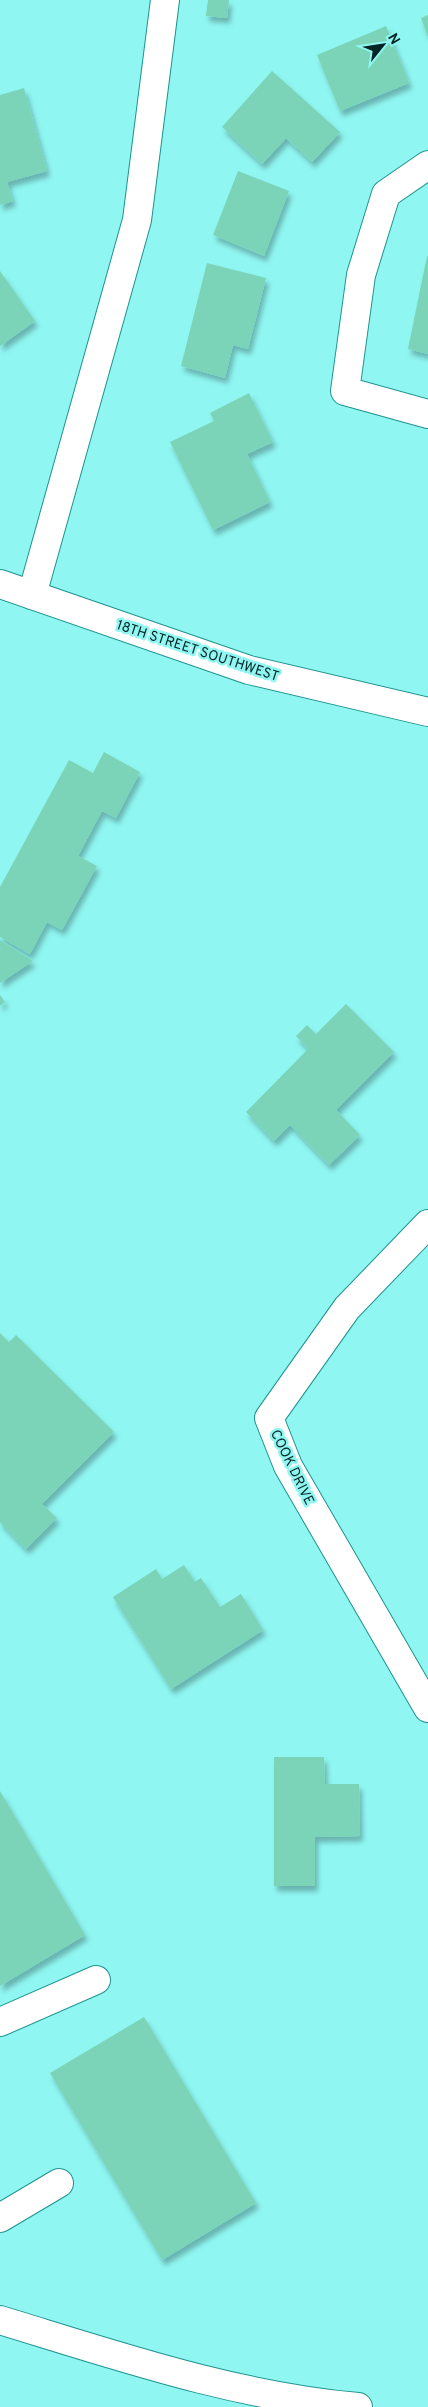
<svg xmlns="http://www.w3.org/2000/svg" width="428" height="2407" viewBox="0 0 428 2407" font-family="Overpass,sans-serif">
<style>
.building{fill:#7bd4b8;filter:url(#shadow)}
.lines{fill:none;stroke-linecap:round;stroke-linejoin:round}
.minor-casing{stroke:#1f938f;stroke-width:30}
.major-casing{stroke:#1f938f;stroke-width:30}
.minor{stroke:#fff;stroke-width:28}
.major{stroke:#fff;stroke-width:28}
.labels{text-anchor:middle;stroke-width:5;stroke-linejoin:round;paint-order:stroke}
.street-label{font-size:14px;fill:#032524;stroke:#8ff6f1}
</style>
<defs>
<filter id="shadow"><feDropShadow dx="3" dy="5.5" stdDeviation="2.5" flood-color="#0004"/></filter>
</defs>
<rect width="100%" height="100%" fill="#8ff6f1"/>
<g class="building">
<polygon points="208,0 229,0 227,18 206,16"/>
<polygon points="428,15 428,37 421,18"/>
<polygon points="386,26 409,83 340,111 317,55"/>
<polygon points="272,71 340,132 312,162 286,138 262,164 222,127"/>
<polygon points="24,88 47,171 7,182 13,201 0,205 0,95"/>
<polygon points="238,171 289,191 264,256 213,235"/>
<polygon points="427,256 428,256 428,354 408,349"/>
<polygon points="207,263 266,278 248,349 233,345 225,378 181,366"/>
<polygon points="0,271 35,321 0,346"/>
<polygon points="249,393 273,442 247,454 270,502 213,530 170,442 214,421 210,413"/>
<polygon points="104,752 140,772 116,818 102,811 78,856 97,866 62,930 47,922 30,954 0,937 0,887 69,760 93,773"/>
<polygon points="0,940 33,961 0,983"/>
<polygon points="0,995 5,1002 0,1006"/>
<polygon points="346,1004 394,1052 336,1110 360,1135 329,1165 290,1125 274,1141 246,1112 308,1049 296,1036 307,1025 316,1034"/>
<polygon points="0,1333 9,1342 16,1335 114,1432 42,1504 57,1518 26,1549 0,1522"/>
<polygon points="184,1565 195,1582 201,1578 220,1607 241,1594 263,1630 171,1689 113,1597 156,1569 162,1579"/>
<polygon points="274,1757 324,1757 325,1784 359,1784 360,1836 315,1837 315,1886 274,1886"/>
<polygon points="0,1791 85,1935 0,1986"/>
<polygon points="144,2017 256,2203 162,2260 50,2073"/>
</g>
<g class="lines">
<g class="minor-casing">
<g id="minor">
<polyline points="428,165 386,194 361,275 345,391 428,414"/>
<polyline points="0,584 249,670 428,712"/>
<polyline points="32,595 137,220 165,0"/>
<polyline points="428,1224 347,1308 269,1418 288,1466 428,1708"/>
<polyline points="0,2022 96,1980"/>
<polyline points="0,2218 59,2183"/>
</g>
</g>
<g class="major-casing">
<path id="major" d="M0 2320C118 2356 235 2396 358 2407"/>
</g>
<use href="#minor" class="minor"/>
<use href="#major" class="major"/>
</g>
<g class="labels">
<g class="street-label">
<text transform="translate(198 650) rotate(18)" y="5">18TH STREET SOUTHWEST</text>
<text transform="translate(293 1467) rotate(64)" y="5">COOK DRIVE</text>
</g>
</g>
<g transform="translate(383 45) rotate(60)" stroke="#8ff6f1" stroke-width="4" paint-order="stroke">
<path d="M0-4L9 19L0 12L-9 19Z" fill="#032524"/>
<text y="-8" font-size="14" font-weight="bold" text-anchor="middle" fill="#032524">N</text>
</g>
</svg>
